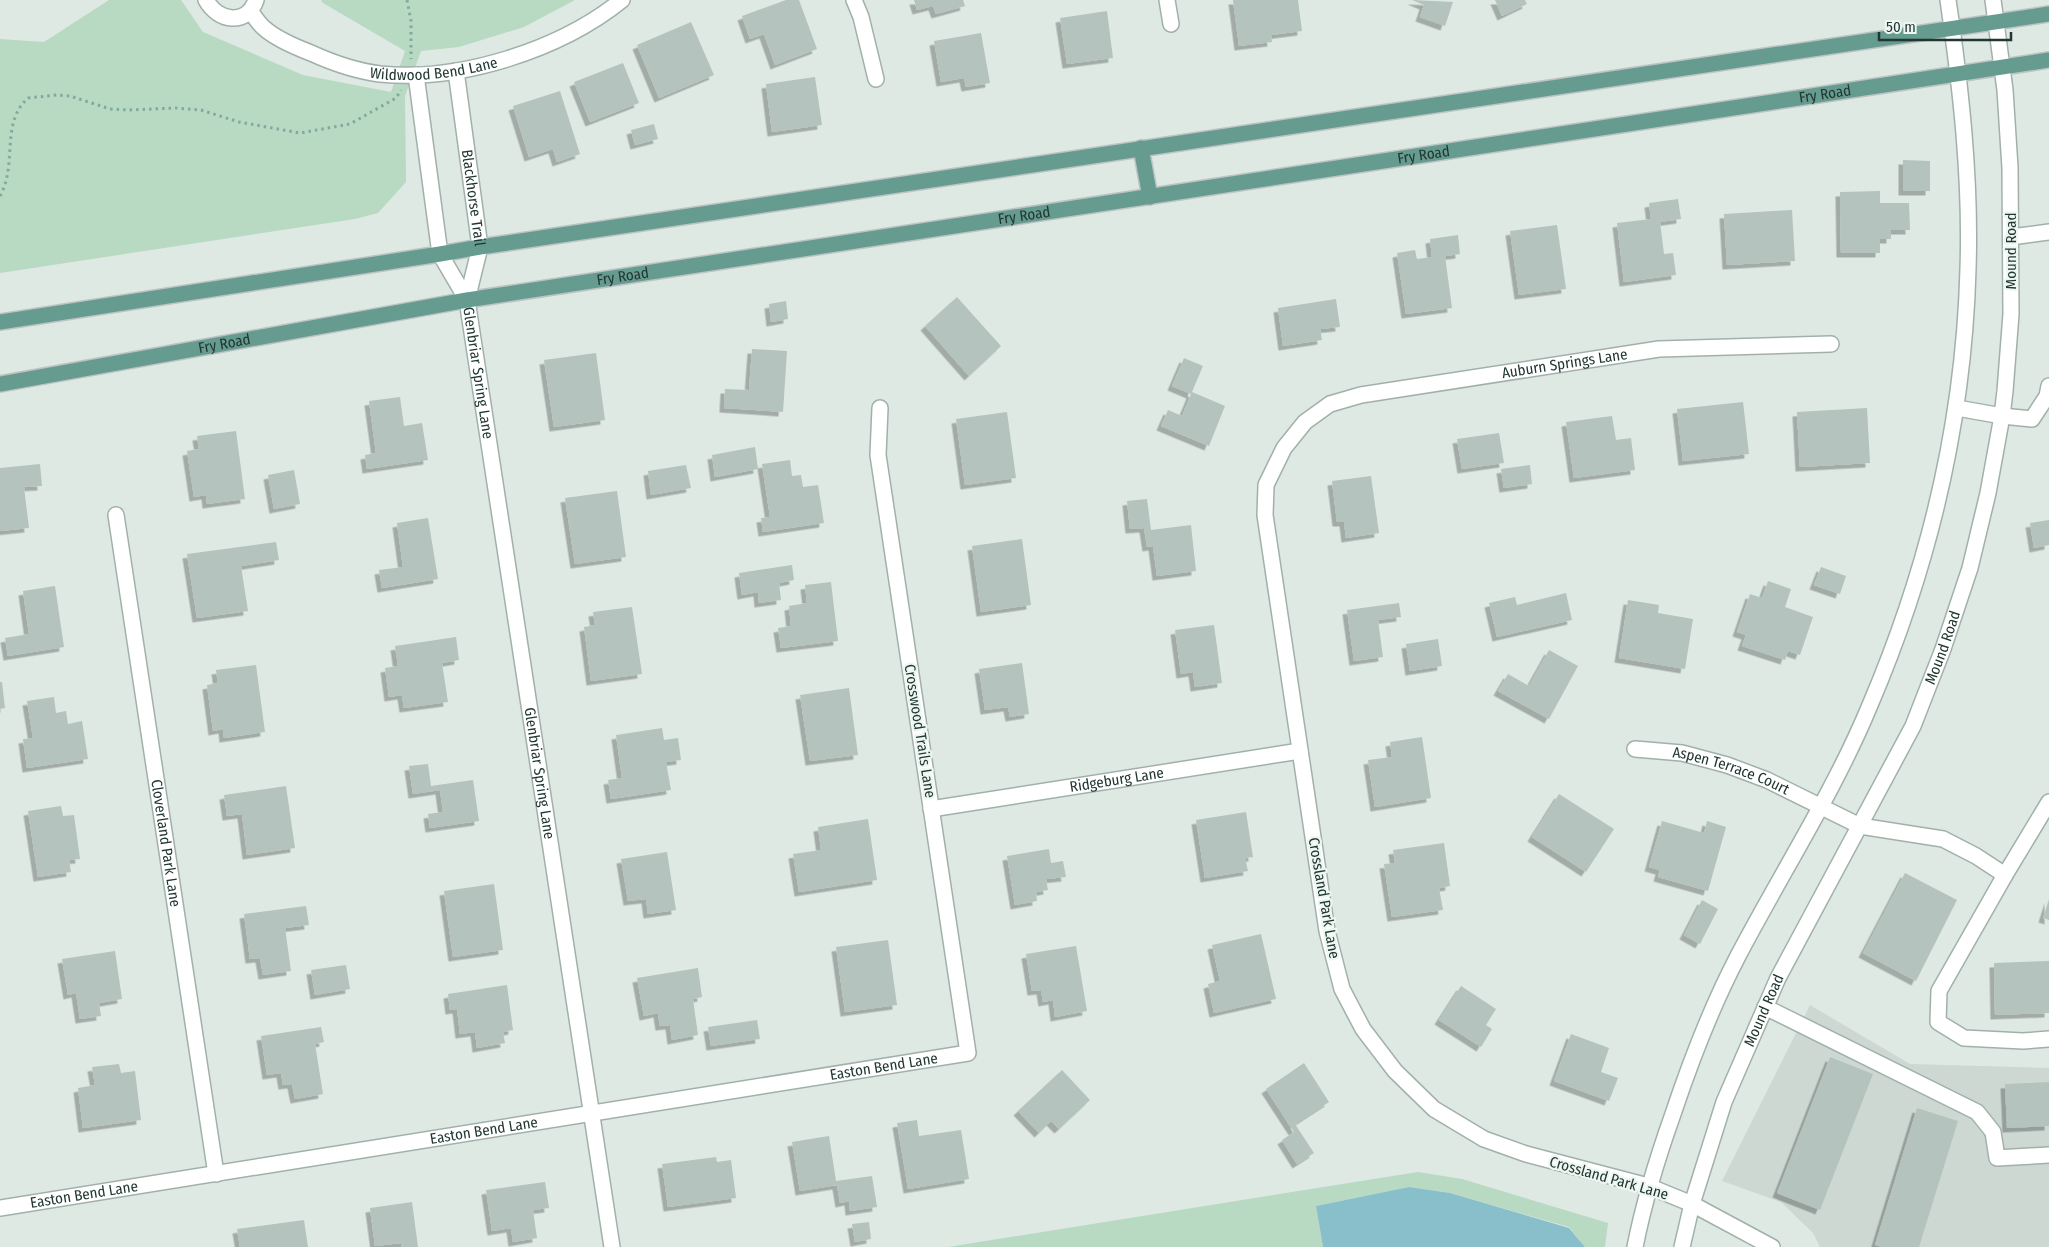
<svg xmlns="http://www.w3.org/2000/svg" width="2049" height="1247" viewBox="0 0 2049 1247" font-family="'Fira Sans Condensed',sans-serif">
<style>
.built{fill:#cdd8d3}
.green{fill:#b8d9c2}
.water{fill:#89becb}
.building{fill:#b4c3bd;filter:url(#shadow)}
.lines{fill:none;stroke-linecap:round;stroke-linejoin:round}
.minor-casing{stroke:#a2b0ab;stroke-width:18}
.major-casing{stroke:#bcc3c2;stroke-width:18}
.path{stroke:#81aa9e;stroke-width:3;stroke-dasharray:2.5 4;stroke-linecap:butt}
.minor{stroke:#fff;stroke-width:15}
.major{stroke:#669b8f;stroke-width:15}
.labels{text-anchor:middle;stroke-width:4.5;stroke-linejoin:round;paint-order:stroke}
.street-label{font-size:15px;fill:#213732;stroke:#eef6f2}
</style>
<defs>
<filter id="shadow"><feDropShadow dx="-4.5" dy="4.5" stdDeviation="0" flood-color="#0004"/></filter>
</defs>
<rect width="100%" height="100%" fill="#dee9e4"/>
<polygon class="built" points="1810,1005 1910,1064 2049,1068 2049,1247 1820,1247 1813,1233 1781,1202 1722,1181"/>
<g class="green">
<polygon points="109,0 181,0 203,32 303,75 391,92 405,51 323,3 321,0 575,0 524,27 459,47 421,51 405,96 406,182 378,213 355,219 0,273 0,39 44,42"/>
<polygon points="1418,1172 1462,1179 1608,1223 1605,1247 1585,1247 1569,1227 1450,1193 1409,1187 1316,1206 1323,1247 948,1247"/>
</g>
<polygon class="water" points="1409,1187 1450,1193 1569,1228 1585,1247 1323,1247 1316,1206"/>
<g class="building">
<polygon points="786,0 799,0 817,49 775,65 764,34 750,39 742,16"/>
<polygon points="914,0 963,0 965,6 936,14 933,6 917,10"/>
<polygon points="1233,0 1298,0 1302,31 1271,35 1272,42 1239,46"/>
<polygon points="1412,0 1453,2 1445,26 1420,17 1424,5"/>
<polygon points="1495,0 1525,0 1527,4 1502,16"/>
<polygon points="1107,11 1113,58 1067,64 1060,18"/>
<polygon points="691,22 714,75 659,98 637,45"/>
<polygon points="981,33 990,83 966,87 964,78 941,82 934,41"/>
<polygon points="623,63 639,103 590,122 574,82"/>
<polygon points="815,77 822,125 772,132 766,84"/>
<polygon points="560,91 580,154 557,162 553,149 529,157 513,106"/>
<polygon points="654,124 658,139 635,145 631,130"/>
<polygon points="1903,160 1930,161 1930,191 1903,191"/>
<polygon points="1880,191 1880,203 1909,203 1910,230 1891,230 1891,239 1880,239 1880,253 1841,253 1840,192"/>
<polygon points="1678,199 1681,219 1660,222 1664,254 1673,253 1676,275 1624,282 1617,223 1651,219 1649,203"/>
<polygon points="1792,210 1795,261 1727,265 1724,214"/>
<polygon points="1557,225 1566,289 1519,295 1510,231"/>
<polygon points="1458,235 1460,254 1445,256 1452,308 1406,314 1397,253 1415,250 1417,259 1432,257 1430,239"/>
<polygon points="957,297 1001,346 969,376 925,326"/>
<polygon points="1336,299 1340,327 1320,329 1322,340 1283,346 1278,308"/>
<polygon points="786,301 788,319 771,322 769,304"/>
<polygon points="752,349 787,351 783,412 724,408 725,389 749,390"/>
<polygon points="596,353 605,420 554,427 544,360"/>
<polygon points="1184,358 1203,366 1192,392 1225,406 1209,446 1161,426 1168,410 1182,416 1191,394 1172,386"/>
<polygon points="400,397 404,426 422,423 428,460 367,469 365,455 376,453 369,401"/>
<polygon points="1743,402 1749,454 1683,461 1677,409"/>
<polygon points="1867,408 1870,463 1800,467 1797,412"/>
<polygon points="1007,412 1016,478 965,485 956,419"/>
<polygon points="1612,416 1616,440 1631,438 1635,470 1574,478 1566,422"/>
<polygon points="236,431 245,499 207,504 206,495 194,497 187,451 199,449 197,436"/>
<polygon points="1499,433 1504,463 1462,469 1457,439"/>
<polygon points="755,447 758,469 715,477 712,455"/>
<polygon points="790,460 792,476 801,475 803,487 818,485 824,523 763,532 761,518 770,517 762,464"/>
<polygon points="40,464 42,486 24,487 29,528 0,531 0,468"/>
<polygon points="686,465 691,488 651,495 648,471"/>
<polygon points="1530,465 1532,484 1504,488 1501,469"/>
<polygon points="294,470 300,504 274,509 268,475"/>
<polygon points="1371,476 1379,533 1346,538 1344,522 1337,522 1332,481"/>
<polygon points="617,491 626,557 575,564 565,498"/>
<polygon points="1147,499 1151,530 1191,525 1196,571 1157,576 1153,546 1147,547 1144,528 1130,529 1127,501"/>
<polygon points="428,518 438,579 382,588 379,570 403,567 397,523"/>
<polygon points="2049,520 2049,545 2034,548 2030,523"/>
<polygon points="1022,539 1031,605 981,612 972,546"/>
<polygon points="276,542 279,560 241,566 248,611 197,618 187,554"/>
<polygon points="792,565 794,580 779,583 781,600 759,603 758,592 742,595 739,573"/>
<polygon points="1821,567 1846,576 1840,594 1814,585"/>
<polygon points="1768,581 1791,589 1785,607 1813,617 1800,655 1788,651 1785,660 1742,646 1746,635 1737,632 1750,594 1762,598"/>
<polygon points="831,582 838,641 781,648 778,628 791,626 789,606 807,603 805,585"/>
<polygon points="55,586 64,647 8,656 5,638 29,634 23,591"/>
<polygon points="1566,593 1572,620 1497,637 1489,603 1515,597 1517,605"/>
<polygon points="1628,600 1659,605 1658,613 1693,619 1685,669 1619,658"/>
<polygon points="1399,603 1401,617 1378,620 1383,657 1354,661 1347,610"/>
<polygon points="632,607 642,674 591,681 584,627 595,625 593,612"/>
<polygon points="1214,625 1222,683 1195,687 1193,672 1181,674 1175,630"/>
<polygon points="456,637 459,660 442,663 448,702 404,708 402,695 389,697 385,668 398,666 395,646"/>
<polygon points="1438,639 1442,666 1410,671 1406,644"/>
<polygon points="1549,650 1578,666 1549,719 1498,691 1508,674 1529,686"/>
<polygon points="1022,663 1029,714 1010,717 1008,707 985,710 979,669"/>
<polygon points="256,665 265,732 224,738 223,729 213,731 207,685 218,683 216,670"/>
<polygon points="0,682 2,682 5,708 0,709"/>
<polygon points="849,688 858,755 810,761 800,695"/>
<polygon points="54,697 56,713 66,711 68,724 82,721 88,759 27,768 23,739 33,738 27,701"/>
<polygon points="662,728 664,740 678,738 681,760 666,762 671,790 611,799 608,780 622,778 616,735"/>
<polygon points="1422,737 1431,798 1375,807 1368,760 1392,757 1390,742"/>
<polygon points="428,764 431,786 473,780 479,821 430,828 428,814 443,812 440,790 413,794 409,766"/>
<polygon points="286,786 295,848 247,855 242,814 227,816 224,795"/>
<polygon points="1559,794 1614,829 1586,872 1532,837"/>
<polygon points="61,806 63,816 74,815 80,859 69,860 71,872 38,877 28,811"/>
<polygon points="1246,812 1253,857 1245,858 1248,871 1205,878 1196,820"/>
<polygon points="868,819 877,880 799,892 793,854 821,850 818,827"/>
<polygon points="1662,821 1704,833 1707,821 1726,827 1708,891 1658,877 1660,870 1649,867"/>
<polygon points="1444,843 1450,886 1439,888 1443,910 1392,917 1384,864 1395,863 1393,850"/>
<polygon points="1049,849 1051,863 1063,861 1066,877 1046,879 1048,890 1036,892 1037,901 1015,905 1007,856"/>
<polygon points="667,852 676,910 648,914 646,899 628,901 621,859"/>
<polygon points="1905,873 1957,900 1916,981 1863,953"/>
<polygon points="494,884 503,950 453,957 444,891"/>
<polygon points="2049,899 2049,920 2043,918"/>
<polygon points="1702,900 1718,909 1700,944 1684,935"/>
<polygon points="306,906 309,925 285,928 291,971 263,975 260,958 250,959 244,914"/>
<polygon points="1261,934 1276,999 1214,1013 1208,984 1220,981 1212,945"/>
<polygon points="888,940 897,1005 845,1012 836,947"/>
<polygon points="1076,946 1087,1011 1055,1017 1053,1000 1043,1002 1041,990 1032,991 1026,954"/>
<polygon points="115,951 122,999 99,1003 101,1016 80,1019 76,993 68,995 62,959"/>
<polygon points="2049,961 2049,1013 1995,1015 1994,963"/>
<polygon points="346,965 350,989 315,995 311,970"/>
<polygon points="698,968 702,997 693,999 698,1035 672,1040 670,1025 660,1026 658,1013 644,1016 637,978"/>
<polygon points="507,985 513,1030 503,1032 505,1043 477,1048 475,1032 460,1034 457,1009 450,1010 448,994"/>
<polygon points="1461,986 1496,1009 1486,1025 1492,1029 1481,1047 1439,1020"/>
<polygon points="757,1020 760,1039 711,1046 708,1027"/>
<polygon points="321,1027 324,1042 315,1044 323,1094 295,1099 292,1084 283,1085 281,1073 267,1075 261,1036"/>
<polygon points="1571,1034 1609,1048 1601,1072 1618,1078 1609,1101 1554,1081"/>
<polygon points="1830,1057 1873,1074 1820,1210 1777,1193"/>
<polygon points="1304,1063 1329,1102 1295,1124 1314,1153 1297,1164 1282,1140 1294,1132 1266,1089"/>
<polygon points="119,1064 121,1073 135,1071 141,1120 83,1128 78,1088 95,1085 92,1067"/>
<polygon points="1062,1070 1090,1100 1059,1129 1051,1121 1039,1133 1018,1111"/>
<polygon points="2049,1082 2049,1126 2007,1128 2005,1084"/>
<polygon points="1917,1108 1958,1121 1919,1247 1882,1247 1875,1245"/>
<polygon points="917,1120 919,1136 961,1130 969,1179 908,1189 897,1123"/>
<polygon points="829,1136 836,1181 872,1176 877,1207 850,1211 849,1201 840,1203 837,1185 800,1191 792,1142"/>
<polygon points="716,1157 717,1162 731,1160 736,1198 668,1207 662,1164"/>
<polygon points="545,1182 549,1208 533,1210 537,1238 513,1242 511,1228 492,1231 486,1190"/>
<polygon points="412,1202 418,1247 402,1247 401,1243 375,1246 370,1208"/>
<polygon points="304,1220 308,1247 240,1247 237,1229"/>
<polygon points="869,1222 871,1239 855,1242 852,1224"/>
</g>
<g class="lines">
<g class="minor-casing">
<g id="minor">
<path d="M206 0C218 22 247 26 256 0"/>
<polyline points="854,0 861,17 876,79"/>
<polyline points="1167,0 1171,24"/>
<path id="s1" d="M250 11C254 16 259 24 264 28 275 38 298 48 311 53 333 63 356 71 380 74 460 82 560 50 622 0"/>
<path id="s2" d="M456 71 480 247 467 300 612 1247"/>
<polyline points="416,75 440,254 467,300"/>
<polyline points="2011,237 2049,232"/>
<polyline points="1957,408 2002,416 2032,419 2047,396 2049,386"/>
<path id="s3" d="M116 515 216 1174"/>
<path id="s4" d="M1635 749 1682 753 1727 765 1767 780 1860 826 1943 839 1976 856 2005 875"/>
<polyline points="2049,802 2005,875 1939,991 1938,1022 1964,1038 2023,1041 2049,1039"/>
<path id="s5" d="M931 809 1300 751"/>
<polyline points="1765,1007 1977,1112 1993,1132 1997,1158 2049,1155"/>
<path id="s6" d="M0 1208 968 1053 878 455 880 408"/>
<path d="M1635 1247C1644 1201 1657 1159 1673 1114 1691 1060 1712 1006 1738 956 1782 872 1834 792 1870 705 1929 567 1964 419 1968 269 1971 179 1961 89 1948 0"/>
<path id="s7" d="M1682 1247 1692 1204 1724 1102 1778 978 1913 726 1943 649 1970 568 1988 493 2002 416 2005 391 2011 314 2010 168 2005 90 1993 0"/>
<path id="s8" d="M1772 1247 1692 1204 1648 1186 1526 1154 1484 1139 1434 1109 1395 1071 1363 1029 1342 989 1327 931 1265 515 1266 485 1284 448 1305 422 1330 404 1361 395 1659 349 1831 344"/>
</g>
</g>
<g class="major-casing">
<g id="major">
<polyline points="1141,148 1150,197"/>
<polyline points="0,322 440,254 480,247 2049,14"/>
<path id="s9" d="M0 384 467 300 2049 60"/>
</g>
</g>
<g class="path">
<polyline points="407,0 411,21 411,59"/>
<path d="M0 196C18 164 0 123 28 98L57 95 70 96 110 109 129 110 176 108 201 110 239 122 300 133 350 124 396 98 401 90"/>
</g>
<use href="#minor" class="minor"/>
<use href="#major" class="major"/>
</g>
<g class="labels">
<g class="street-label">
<text dy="5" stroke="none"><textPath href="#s1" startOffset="202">Wildwood Bend Lane</textPath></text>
<text dy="5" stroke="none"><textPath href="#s9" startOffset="1848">Fry Road</textPath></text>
<text dy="5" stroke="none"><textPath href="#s9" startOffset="1442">Fry Road</textPath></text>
<text dy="5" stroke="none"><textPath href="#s2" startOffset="128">Blackhorse Trail</textPath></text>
<text dy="5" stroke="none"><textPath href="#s9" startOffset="1038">Fry Road</textPath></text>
<text transform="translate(2011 251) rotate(-90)" y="5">Mound Road</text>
<text dy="5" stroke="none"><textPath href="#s9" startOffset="632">Fry Road</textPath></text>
<text dy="5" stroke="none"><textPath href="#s9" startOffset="228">Fry Road</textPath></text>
<text dy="5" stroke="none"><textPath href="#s8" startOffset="1374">Auburn Springs Lane</textPath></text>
<text dy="5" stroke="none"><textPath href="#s2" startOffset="306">Glenbriar Spring Lane</textPath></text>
<text dy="5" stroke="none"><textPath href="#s7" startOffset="656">Mound Road</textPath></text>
<text transform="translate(920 731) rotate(81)" y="5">Crosswood Trails Lane</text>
<text dy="5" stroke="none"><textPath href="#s4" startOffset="99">Aspen Terrace Court</textPath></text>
<text dy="5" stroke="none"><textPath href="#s2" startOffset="711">Glenbriar Spring Lane</textPath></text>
<text dy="5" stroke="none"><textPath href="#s5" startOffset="188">Ridgeburg Lane</textPath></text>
<text dy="5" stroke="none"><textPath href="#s3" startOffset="332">Cloverland Park Lane</textPath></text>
<text transform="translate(1324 898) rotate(80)" y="5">Crossland Park Lane</text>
<text dy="5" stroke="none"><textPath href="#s7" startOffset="251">Mound Road</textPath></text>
<text dy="5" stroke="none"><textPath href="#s6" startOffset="895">Easton Bend Lane</textPath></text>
<text dy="5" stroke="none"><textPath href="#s6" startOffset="490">Easton Bend Lane</textPath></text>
<text transform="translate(1609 1178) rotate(16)" y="5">Crossland Park Lane</text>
<text dy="5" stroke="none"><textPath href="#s6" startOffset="85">Easton Bend Lane</textPath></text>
</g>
</g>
<path d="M1879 32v8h132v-8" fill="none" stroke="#213732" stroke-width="2.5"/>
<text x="1886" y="32" font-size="15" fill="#213732" stroke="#eef6f2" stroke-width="4" paint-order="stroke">50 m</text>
</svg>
